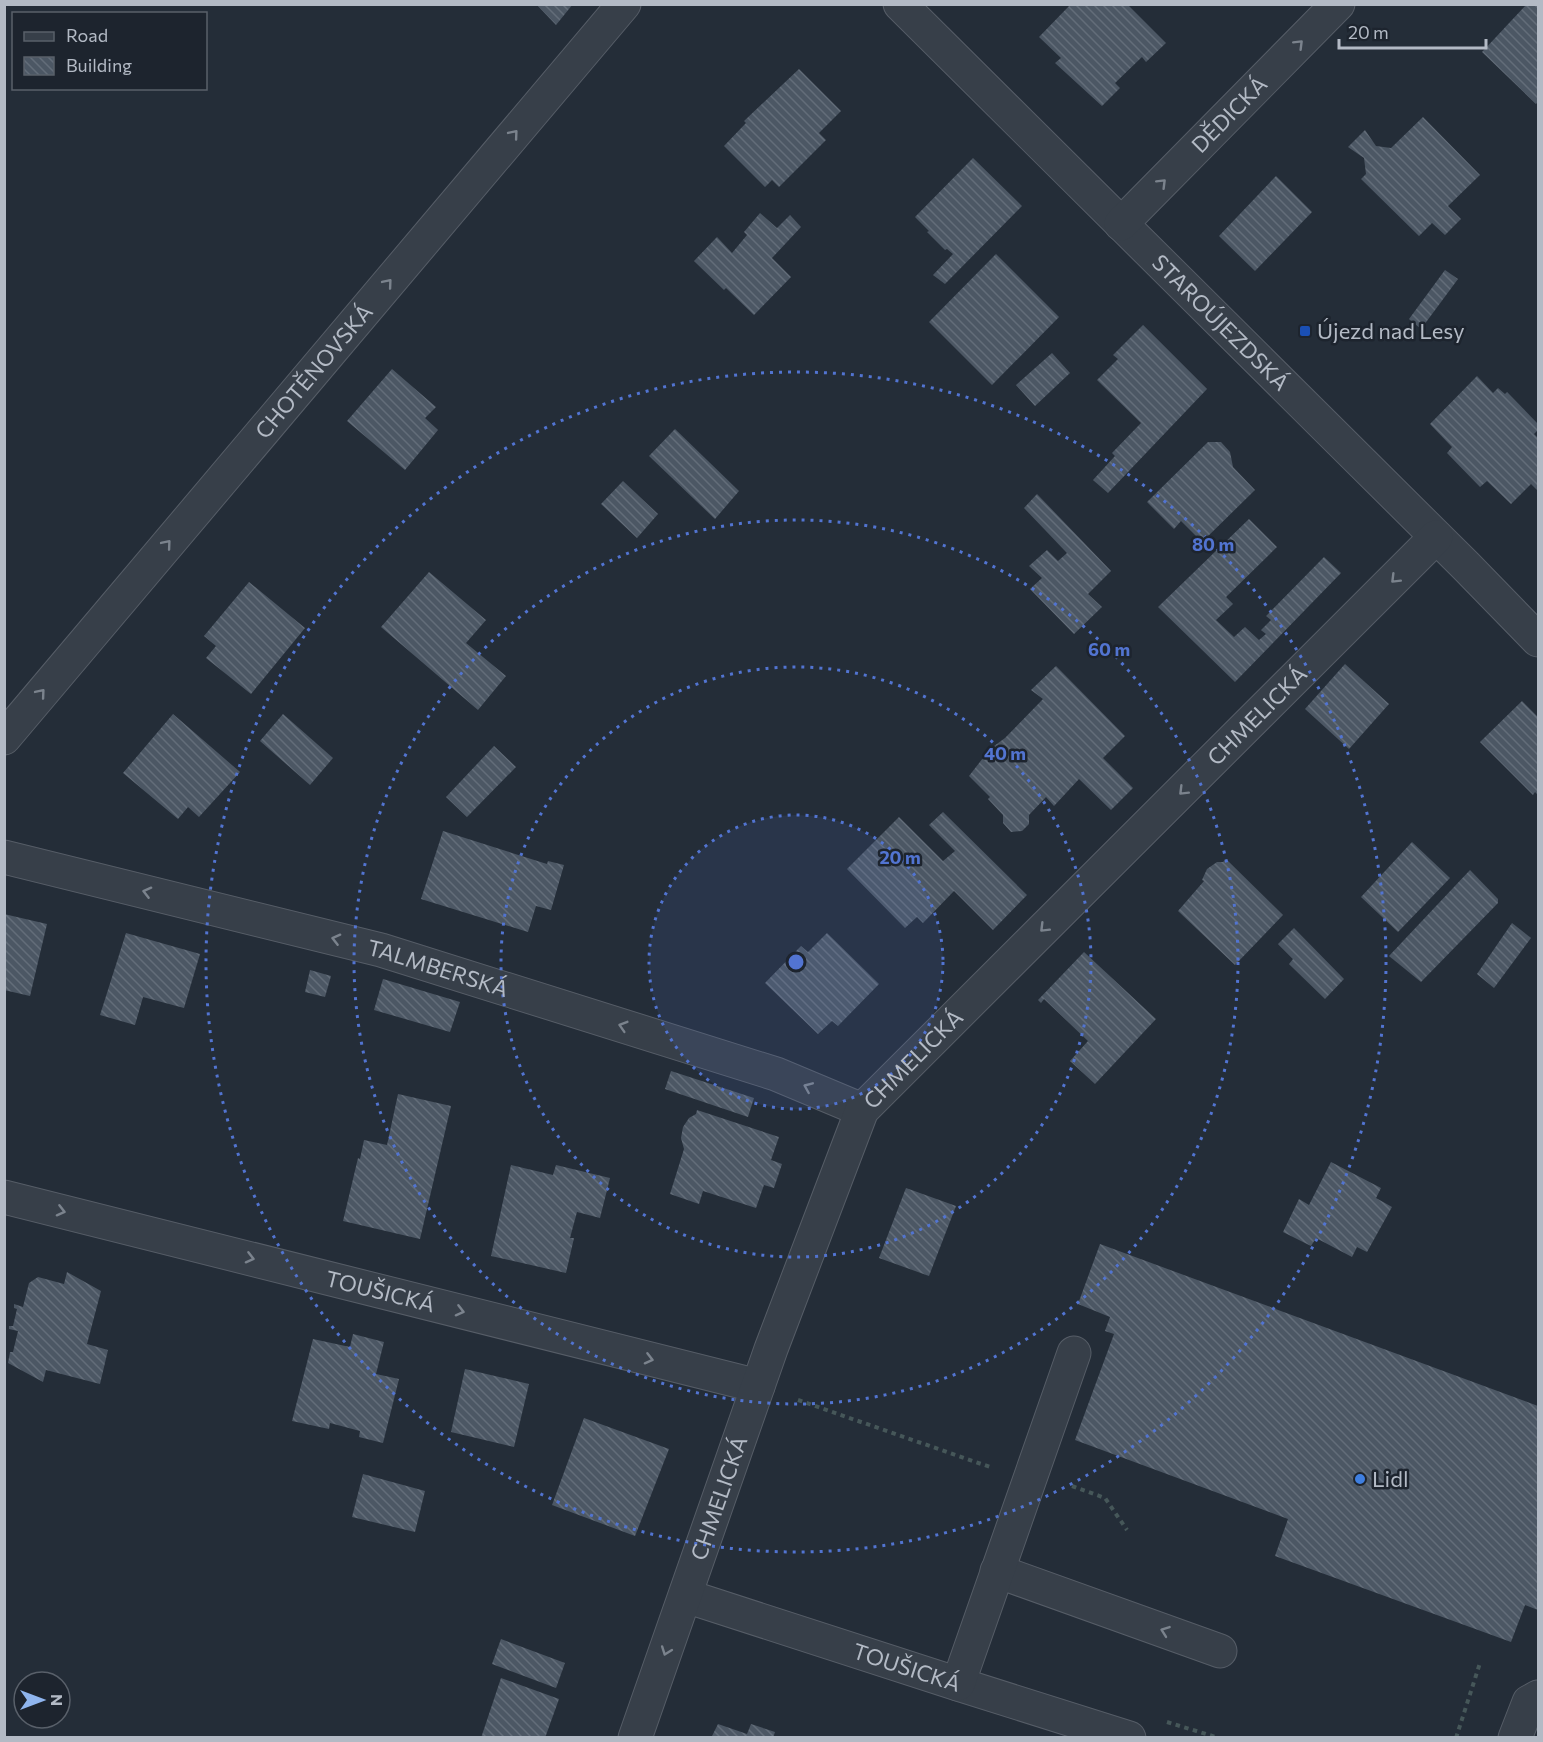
<svg xmlns="http://www.w3.org/2000/svg" width="1543" height="1742" viewBox="0 0 1543 1742" font-family="Commissioner,sans-serif">
<style>
.building{fill:url(#building-back-hatch)}
.lines{fill:none;stroke-linecap:round;stroke-linejoin:round}
.minor-casing{stroke:#565d67;stroke-width:35}
.path{stroke:#465759;stroke-width:4;stroke-dasharray:4.5 4.5;stroke-linecap:butt}
.minor{stroke:#373f49;stroke-width:33}
.oneway{stroke:#7b838d}
.ring{fill:none;stroke:#5274d1;stroke-width:3;stroke-dasharray:3 6}
.transit-dot{fill:#1a4fb4;stroke:#1d242e;stroke-width:2}
.shop-dot{fill:#3f7fe0;stroke:#1d242e;stroke-width:2}
.labels{text-anchor:middle;stroke-width:5;stroke-linejoin:round;paint-order:stroke}
.street-label{font-size:22px;fill:#b3bac5;stroke:#1d242e}
.poi-label{font-size:22px;fill:#b3bac5;stroke:#1d242e;text-anchor:start}
.centre{fill:#5274d1;stroke:#1d242e;stroke-width:3}
.ring-label{font-size:18px;text-anchor:middle;font-weight:bold;fill:#5274d1;stroke:#1d242e;stroke-width:5;stroke-linejoin:round;paint-order:stroke}
</style>
<defs>
<pattern id="building-back-hatch" width="6" height="6" patternUnits="userSpaceOnUse" patternTransform="scale(1.5)"><rect width="6" height="6" fill="#4c5764"/><path d="M-1 5l2 2M0 0l6 6M5-1l2 2" fill="none" stroke="#636d79"/></pattern>
</defs>
<rect width="100%" height="100%" fill="#242d38"/>
<g class="building">
<polygon points="536,4 573,4 556,25"/>
<polygon points="1071,4 1127,4 1166,43 1146,62 1142,57 1115,83 1120,88 1102,106 1055,63 1061,58 1039,37"/>
<polygon points="1527,4 1538,4 1538,102 1536,104 1482,52"/>
<polygon points="799,69 841,111 819,133 826,140 779,187 772,180 765,187 724,146 746,123 744,121"/>
<polygon points="1423,117 1480,175 1448,206 1461,219 1445,235 1432,223 1419,236 1361,179 1366,174 1364,158 1348,147 1365,130 1376,146 1391,148"/>
<polygon points="973,158 1022,206 945,284 933,275 953,254 947,249 945,250 927,232 929,231 915,217"/>
<polygon points="1276,176 1312,212 1255,271 1219,236"/>
<polygon points="760,213 777,228 790,215 801,227 772,258 791,277 754,315 726,288 724,290 694,261 717,237 732,253 747,235 744,232"/>
<polygon points="996,254 1059,317 992,385 929,322"/>
<polygon points="1445,270 1458,279 1421,329 1409,319"/>
<polygon points="1143,325 1207,389 1108,493 1093,480 1115,456 1112,453 1141,423 1097,380 1118,359 1113,355"/>
<polygon points="1052,353 1070,373 1035,406 1016,385"/>
<polygon points="392,369 436,407 425,418 438,430 405,470 347,421"/>
<polygon points="1477,376 1493,393 1498,388 1505,394 1507,392 1538,424 1538,430 1534,434 1538,438 1538,491 1531,484 1511,504 1487,481 1480,487 1447,453 1452,447 1430,424"/>
<polygon points="675,429 739,491 715,519 649,456"/>
<polygon points="1208,442 1221,442 1230,452 1233,467 1255,490 1202,542 1181,521 1174,529 1147,502"/>
<polygon points="623,481 658,514 637,538 601,504"/>
<polygon points="1037,494 1111,571 1088,594 1102,607 1074,634 1030,589 1042,578 1029,566 1047,550 1058,561 1067,553 1024,508"/>
<polygon points="1249,519 1277,547 1226,597 1233,604 1216,620 1234,637 1245,627 1259,640 1266,634 1261,630 1271,620 1266,616 1324,557 1341,573 1235,682 1158,607"/>
<polygon points="429,572 486,620 466,643 506,676 478,710 381,627"/>
<polygon points="249,582 305,628 251,694 206,658 216,646 204,636"/>
<polygon points="1345,664 1389,704 1349,749 1305,709"/>
<polygon points="1056,666 1125,736 1103,758 1133,788 1111,810 1079,779 1054,806 1046,797 1029,815 1029,824 1022,831 1011,832 1003,823 1003,815 988,799 990,797 969,776 990,749 1005,738 1043,699 1031,690"/>
<polygon points="1522,701 1538,717 1538,795 1535,792 1533,795 1480,742"/>
<polygon points="173,714 240,772 199,817 188,807 178,819 123,773"/>
<polygon points="283,714 333,758 310,785 260,741"/>
<polygon points="494,746 516,767 467,817 446,797"/>
<polygon points="943,812 1027,895 993,930 954,891 923,923 917,917 905,928 847,869 899,817 943,861 955,851 929,825"/>
<polygon points="443,831 547,864 548,861 564,865 551,910 536,906 528,932 421,899"/>
<polygon points="1412,842 1450,878 1398,932 1361,897"/>
<polygon points="1226,859 1283,915 1235,965 1178,911 1204,881 1202,880 1207,869 1217,862 1223,862"/>
<polygon points="1470,870 1498,899 1498,903 1421,982 1389,956"/>
<polygon points="4,914 47,924 30,996 4,990"/>
<polygon points="1512,923 1531,938 1494,988 1477,974"/>
<polygon points="1294,928 1344,979 1325,999 1289,964 1293,959 1278,944"/>
<polygon points="126,933 200,954 184,1008 143,997 135,1025 100,1015"/>
<polygon points="827,933 879,984 838,1026 832,1021 818,1034 765,983 801,946 808,952"/>
<polygon points="1084,952 1156,1019 1095,1084 1070,1061 1088,1041 1044,999 1041,1003 1038,1000"/>
<polygon points="310,970 331,976 325,997 305,992"/>
<polygon points="383,979 460,1002 450,1032 374,1010"/>
<polygon points="671,1071 754,1098 748,1117 665,1089"/>
<polygon points="398,1094 451,1106 420,1239 343,1221 358,1158 360,1159 364,1140 387,1145"/>
<polygon points="697,1110 779,1137 771,1160 782,1164 774,1188 764,1185 756,1208 703,1191 699,1204 670,1194 684,1149 681,1138 683,1127 689,1118 696,1114"/>
<polygon points="1331,1162 1381,1188 1376,1198 1392,1207 1367,1252 1357,1247 1352,1257 1316,1238 1311,1246 1283,1232 1299,1199 1309,1205"/>
<polygon points="511,1165 553,1175 556,1165 610,1178 600,1218 577,1212 570,1238 574,1238 566,1273 491,1256"/>
<polygon points="906,1188 956,1206 929,1276 879,1258"/>
<polygon points="1100,1244 1538,1406 1538,1610 1525,1605 1511,1642 1275,1556 1288,1519 1075,1440 1114,1334 1105,1331 1110,1317 1078,1304"/>
<polygon points="67,1272 101,1291 87,1344 108,1350 100,1384 46,1370 43,1382 8,1363 10,1352 13,1352 18,1331 9,1329 9,1326 13,1326 17,1309 14,1308 14,1304 23,1307 29,1283 38,1277 64,1284"/>
<polygon points="353,1334 384,1342 376,1374 399,1379 383,1443 359,1437 360,1431 330,1423 329,1429 292,1421 313,1339 350,1347"/>
<polygon points="465,1369 529,1384 514,1447 451,1432"/>
<polygon points="584,1418 669,1449 635,1536 552,1505"/>
<polygon points="363,1474 425,1491 415,1532 352,1517"/>
<polygon points="501,1639 565,1663 556,1688 492,1664"/>
<polygon points="501,1678 559,1699 545,1738 481,1738"/>
<polygon points="718,1724 747,1734 751,1724 775,1732 773,1738 711,1738"/>
</g>
<g class="lines">
<g class="minor-casing">
<g id="minor">
<path id="s1" d="M900 4 1466 566 1538 640"/>
<path id="s2" d="M1121 224 1338 4"/>
<path id="s3" d="M4 738 624 4"/>
<path id="s4" d="M4 857 381 950 776 1074 862 1110"/>
<path id="s5" d="M4 1197 758 1386"/>
<polyline points="997,1571 1220,1651"/>
<path id="s6" d="M686 1596 958 1684 1129 1738"/>
<polyline points="958,1684 1074,1353"/>
<path id="s7" d="M635 1738 771 1349 862 1110 1436 537"/>
<polyline points="1515,1738 1529,1702 1538,1697"/>
</g>
</g>
<g class="path">
<polyline points="798,1400 990,1467"/>
<polyline points="1072,1486 1105,1498 1127,1530"/>
<polyline points="1167,1722 1219,1738"/>
<polyline points="1456,1738 1480,1663"/>
</g>
<use href="#minor" class="minor"/>
</g>
<defs><path id="oneway-chevron" d="M-2-3.5L2.5 0L-2 3.5" fill="none" stroke-width="1.6" stroke-linecap="round" stroke-linejoin="round" transform="scale(1.5)"/></defs>
<g class="oneway">
<use href="#oneway-chevron" transform="translate(1299 44) rotate(-45)"/>
<use href="#oneway-chevron" transform="translate(514 134) rotate(-50)"/>
<use href="#oneway-chevron" transform="translate(1162 183) rotate(-45)"/>
<use href="#oneway-chevron" transform="translate(388 283) rotate(-50)"/>
<use href="#oneway-chevron" transform="translate(167 544) rotate(-50)"/>
<use href="#oneway-chevron" transform="translate(1395 579) rotate(135)"/>
<use href="#oneway-chevron" transform="translate(41 693) rotate(-50)"/>
<use href="#oneway-chevron" transform="translate(1183 791) rotate(135)"/>
<use href="#oneway-chevron" transform="translate(147 892) rotate(-166)"/>
<use href="#oneway-chevron" transform="translate(1044 928) rotate(135)"/>
<use href="#oneway-chevron" transform="translate(336 939) rotate(-166)"/>
<use href="#oneway-chevron" transform="translate(623 1026) rotate(-163)"/>
<use href="#oneway-chevron" transform="translate(808 1087) rotate(-157)"/>
<use href="#oneway-chevron" transform="translate(61 1211) rotate(14)"/>
<use href="#oneway-chevron" transform="translate(250 1258) rotate(14)"/>
<use href="#oneway-chevron" transform="translate(460 1311) rotate(14)"/>
<use href="#oneway-chevron" transform="translate(649 1359) rotate(14)"/>
<use href="#oneway-chevron" transform="translate(1165 1631) rotate(-160)"/>
<use href="#oneway-chevron" transform="translate(666 1651) rotate(110)"/>
</g>
<circle cx="796" cy="962" r="147" fill="#5274d1" fill-opacity=".12"/>
<g class="ring">
<circle cx="796" cy="962" r="147"/>
<circle cx="796" cy="962" r="295"/>
<circle cx="796" cy="962" r="442"/>
<circle cx="796" cy="962" r="590"/>
</g>
<rect class="transit-dot" x="1299" y="325" width="12" height="12" rx="3"/>
<circle class="shop-dot" cx="1360" cy="1479" r="6"/>
<g class="labels">
<g class="street-label">
<text dy="8" stroke="none"><textPath href="#s2" startOffset="154">DĚDICKÁ</textPath></text>
<text dy="8" stroke="none"><textPath href="#s1" startOffset="452">STAROÚJEZDSKÁ</textPath></text>
<text dy="8" stroke="none"><textPath href="#s3" startOffset="480">CHOTĚNOVSKÁ</textPath></text>
<text dy="8" stroke="none"><textPath href="#s7" startOffset="1226">CHMELICKÁ</textPath></text>
<text dy="8" stroke="none"><textPath href="#s4" startOffset="448">TALMBERSKÁ</textPath></text>
<text dy="8" stroke="none"><textPath href="#s7" startOffset="740">CHMELICKÁ</textPath></text>
<text dy="8" stroke="none"><textPath href="#s5" startOffset="388">TOUŠICKÁ</textPath></text>
<text dy="8" stroke="none"><textPath href="#s7" startOffset="254">CHMELICKÁ</textPath></text>
<text dy="8" stroke="none"><textPath href="#s6" startOffset="232">TOUŠICKÁ</textPath></text>
</g>
<g class="poi-label">
<text x="1317" y="339">Újezd nad Lesy</text>
<text x="1372" y="1487">Lidl</text>
</g>
</g>
<circle cx="796" cy="962" r="9" class="centre"/>
<g class="ring-label">
<text x="1213" y="551">80 m</text>
<text x="1109" y="656">60 m</text>
<text x="1005" y="760">40 m</text>
<text x="900" y="864">20 m</text>
</g>
<rect width="1543" height="1742" fill="none" stroke="#b3bac5" stroke-width="12"/>
<rect x="12" y="12" width="195" height="78" fill="#1d242e" stroke="#59606a" stroke-width="1.5"/>
<rect x="24" y="32" width="30" height="9" fill="#373f49" stroke="#59606a" stroke-width="1.5"/>
<text x="66" y="42" font-size="18" fill="#b3bac5">Road</text>
<rect x="24" y="57" width="30" height="18" fill="url(#building-back-hatch)" stroke="#59606a" stroke-width="1.5"/>
<text x="66" y="72" font-size="18" fill="#b3bac5">Building</text>
<g transform="translate(42 1700) rotate(90)"><circle r="28" fill="#1d242e" stroke="#59606a" stroke-width="1.5"/>
<path d="M0-4.5L10 22L0 15L-10 22Z" fill="#8fb5ee"/>
<text y="-9" font-size="16" font-weight="bold" text-anchor="middle" fill="#b3bac5">N</text>
</g>
<path d="M1339 39v9h147v-9" fill="none" stroke="#b3bac5" stroke-width="3"/>
<text x="1348" y="39" font-size="18" fill="#b3bac5" stroke="#1d242e" stroke-width="4.5" paint-order="stroke">20 m</text>
</svg>
